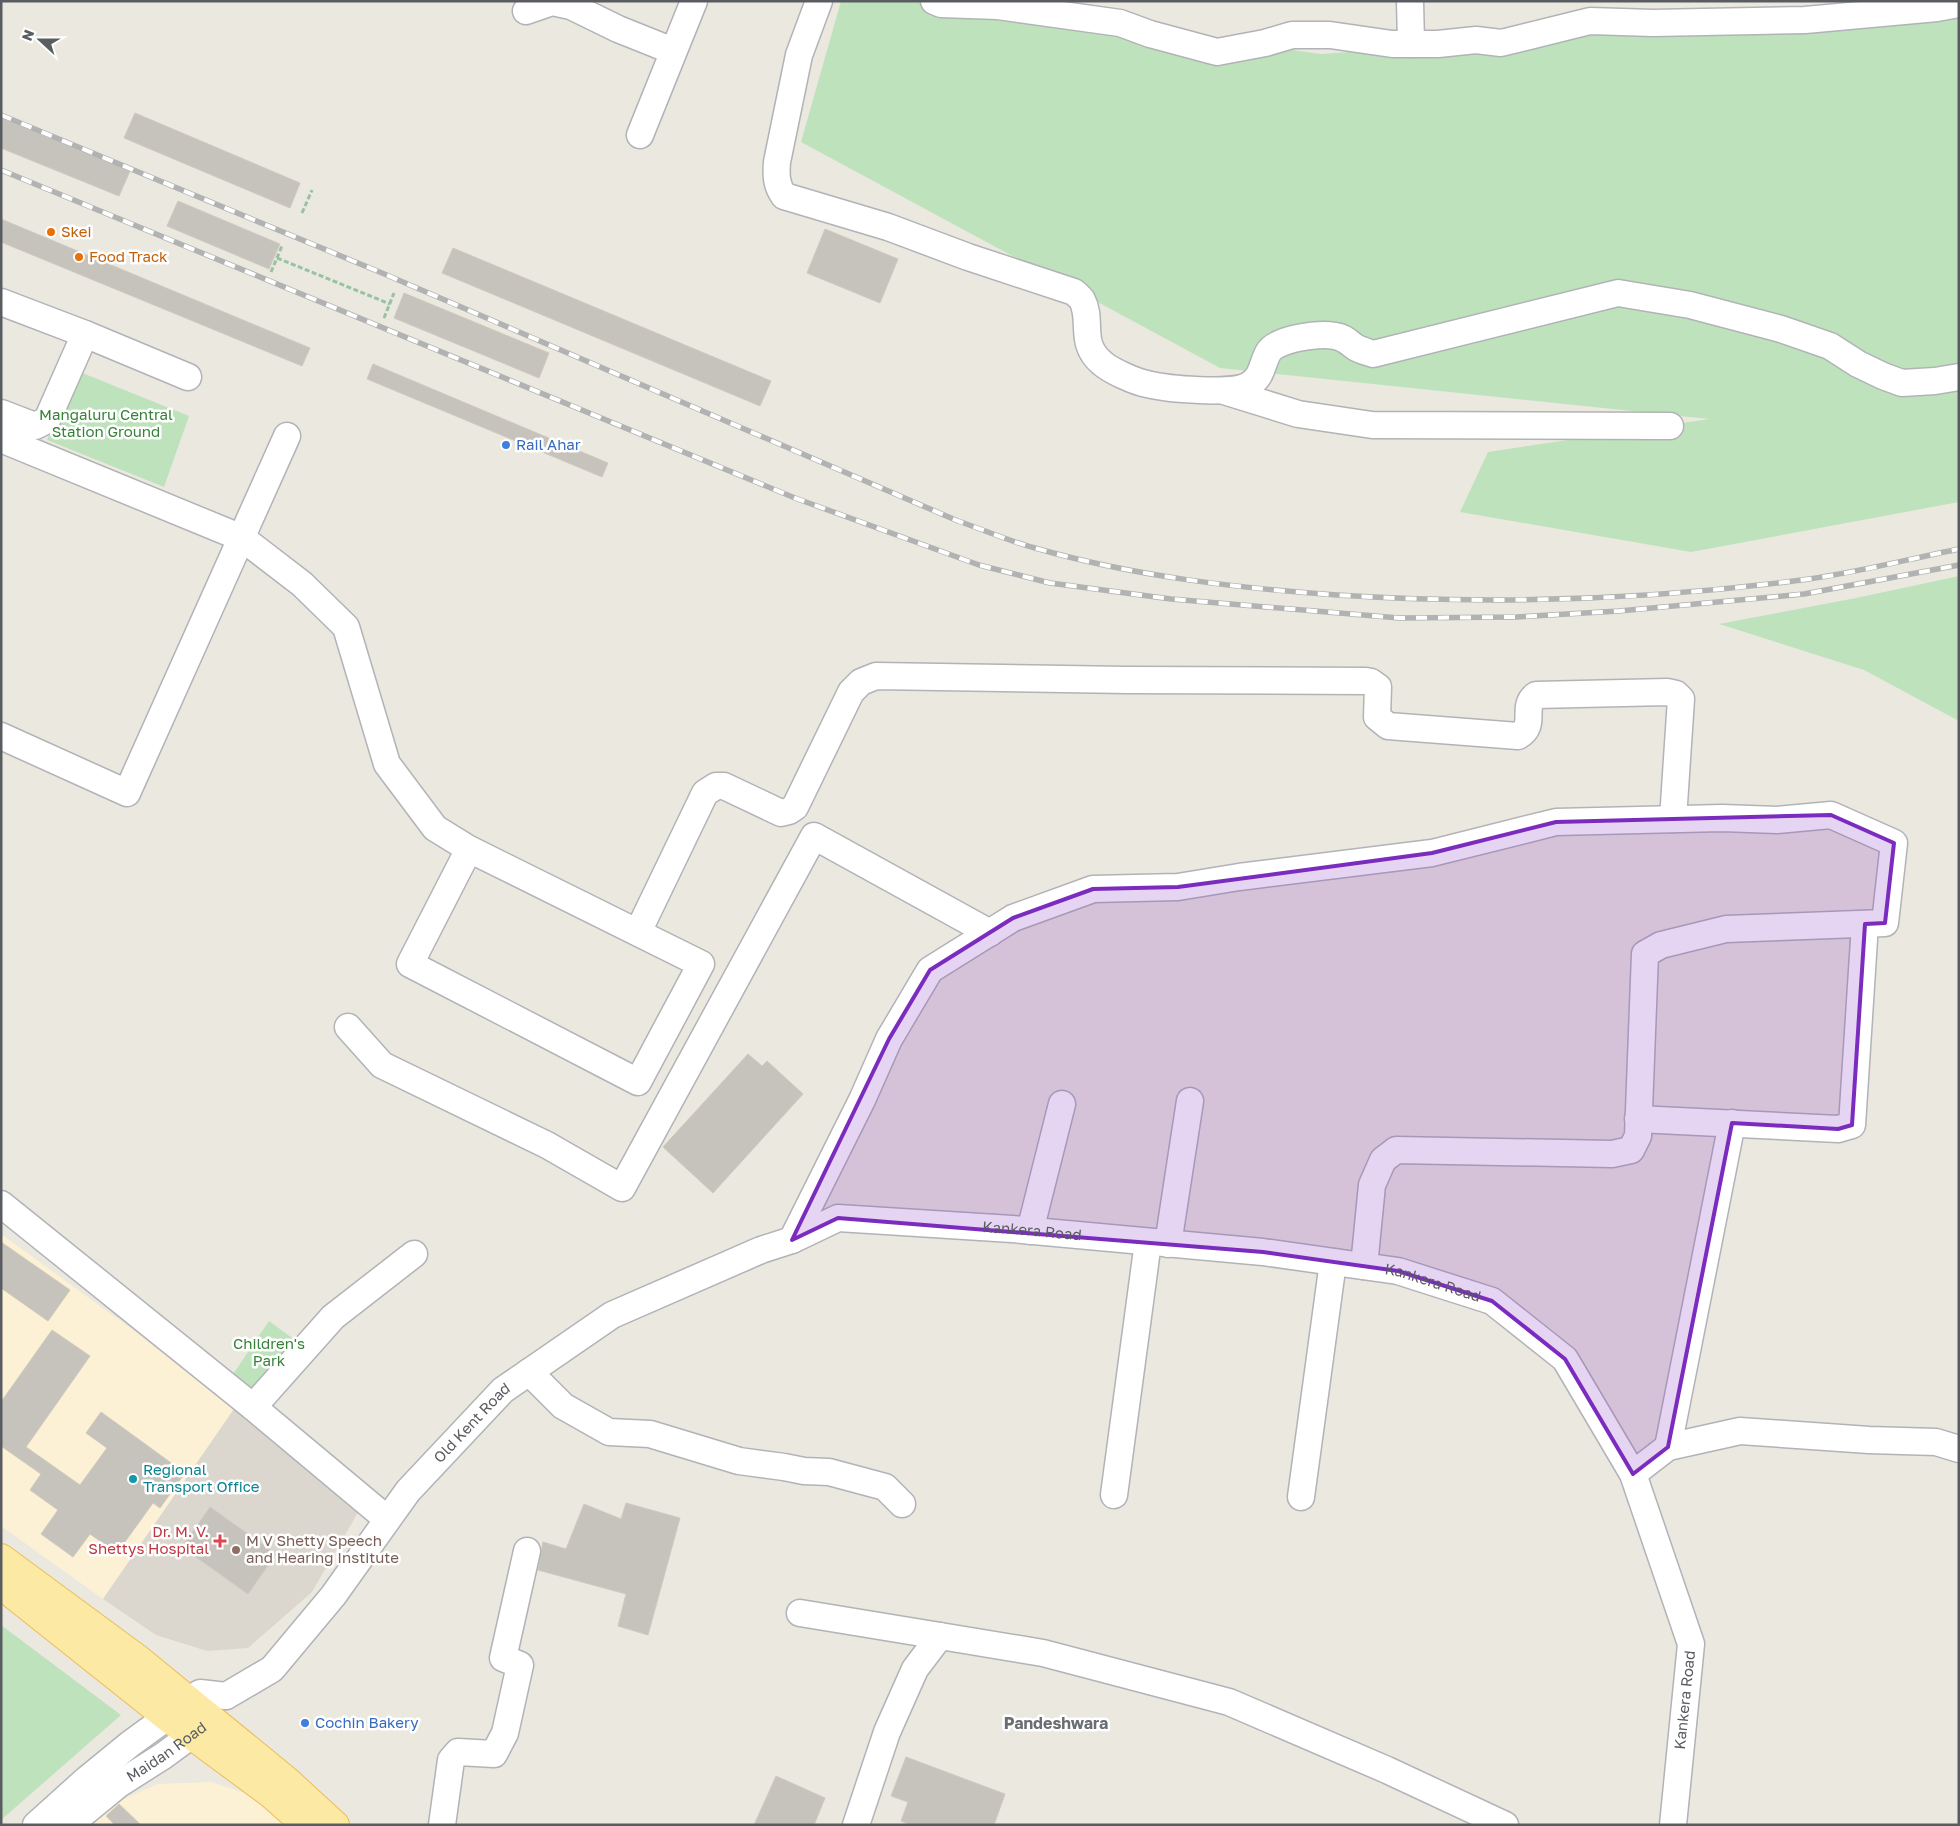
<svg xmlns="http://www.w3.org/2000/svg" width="1960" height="1826" viewBox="0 0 1960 1826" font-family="'Golos Text',sans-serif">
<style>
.commercial{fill:#fcf1d4}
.education{fill:#dbd7ce}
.green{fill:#bee3bc}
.building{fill:#c6c3bd;stroke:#d0c9be}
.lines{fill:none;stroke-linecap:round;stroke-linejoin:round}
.minor-casing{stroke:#b1b3b7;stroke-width:29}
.major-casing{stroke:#ecbc58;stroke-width:30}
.path{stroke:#96c3a0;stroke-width:3;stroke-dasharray:5 2.5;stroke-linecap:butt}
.minor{stroke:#fff;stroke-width:26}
.major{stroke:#fceaa4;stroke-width:28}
.rail-casing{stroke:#b1b2b2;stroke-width:5.5}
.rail{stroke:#fff;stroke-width:4;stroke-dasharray:11;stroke-linecap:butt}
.marked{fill:#7b2cbf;fill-opacity:0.2;stroke:#7b2cbf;stroke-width:4;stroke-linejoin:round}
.food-dot{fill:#e8710a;stroke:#fff;stroke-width:2}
.shop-dot{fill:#3f7fe0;stroke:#fff;stroke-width:2}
.culture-dot{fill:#0f9aa8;stroke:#fff;stroke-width:2}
.health-dot{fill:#e0444e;stroke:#fff;stroke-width:2}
.education-dot{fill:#8d6e63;stroke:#fff;stroke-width:2}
.labels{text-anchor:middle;stroke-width:5;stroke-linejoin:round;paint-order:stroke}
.food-label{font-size:15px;fill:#c56008;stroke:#fff;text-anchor:start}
.park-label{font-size:15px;fill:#368237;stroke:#fff}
.shop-label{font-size:15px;fill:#366cbe;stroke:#fff;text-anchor:start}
.street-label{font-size:15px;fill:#595c60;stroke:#fff}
.culture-label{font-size:15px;fill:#0d838f;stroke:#fff;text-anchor:start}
.health-label{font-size:15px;fill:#be3a42;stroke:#fff;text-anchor:end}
.education-label{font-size:15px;fill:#785e54;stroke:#fff;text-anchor:start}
.neighbourhood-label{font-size:16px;font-weight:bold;fill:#6a6e72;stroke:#fff}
</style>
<rect width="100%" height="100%" fill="#ebe8e0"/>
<g class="commercial">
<polygon points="1,1234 133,1330 234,1409 103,1599 1,1526"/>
<polygon points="211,1782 257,1797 289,1825 86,1825 104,1807 158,1784"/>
</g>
<polygon class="education" points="234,1409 360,1509 312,1592 248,1648 207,1651 156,1635 103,1599"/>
<g class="green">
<polygon points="841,1 948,1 1321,54 1959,8 1959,502 1691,552 1460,512 1488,452 1709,419 1220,368 801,142"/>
<polygon points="75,370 189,416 164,487 47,440"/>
<polygon points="1959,576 1959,721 1864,670 1719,624 1856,598"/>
<polygon points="269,1321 299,1343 258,1397 231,1377"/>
<polygon points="1,1625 121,1715 1,1820"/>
</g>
<g class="building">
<polygon points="135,113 300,183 290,208 124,138"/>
<polygon points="1,118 130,171 119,196 1,148"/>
<polygon points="178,201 280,244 269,269 167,226"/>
<polygon points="1,219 310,348 302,366 1,242"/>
<polygon points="825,229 898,259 880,303 807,273"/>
<polygon points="453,248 771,381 760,406 442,273"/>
<polygon points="404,293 549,353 539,378 394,318"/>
<polygon points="373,364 608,463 602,477 367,379"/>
<polygon points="748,1054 762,1066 767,1061 803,1094 713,1193 663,1147"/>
<polygon points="1,1242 70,1290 48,1321 1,1288"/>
<polygon points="52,1330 90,1356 26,1447 80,1485 107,1448 86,1433 101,1412 185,1473 160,1508 153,1503 117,1553 90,1534 73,1557 41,1534 58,1510 30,1490 41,1474 1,1446 1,1402"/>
<polygon points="626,1503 680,1518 648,1635 618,1626 626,1594 538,1570 543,1542 566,1549 584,1504 621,1519"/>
<polygon points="210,1507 276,1554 248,1594 182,1547"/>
<polygon points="906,1757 1005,1794 994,1825 911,1825 901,1821 908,1802 891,1796"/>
<polygon points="776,1776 825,1798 814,1825 754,1825"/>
<polygon points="119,1804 141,1825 115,1825 106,1816"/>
</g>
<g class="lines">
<g class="minor-casing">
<g id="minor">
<path d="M819 1 799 55 777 162C776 175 776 185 784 196L888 227 968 257 1074 292C1076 294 1080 297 1082 300 1093 320 1078 343 1102 363 1111 371 1136 382 1147 384 1167 389 1233 395 1249 385 1263 376 1261 366 1268 353 1276 338 1320 333 1335 336 1344 337 1348 342 1355 347 1360 350 1367 352 1373 354L1618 293 1690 305 1781 329 1830 346 1858 364 1883 376 1902 383 1935 381 1959 377"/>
<polyline points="934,1 941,4 998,6 1120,23 1150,34 1217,52 1265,43 1292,35 1330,35 1392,44 1438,44 1476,40 1501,43 1590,21 1653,23 1805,20 1937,8 1959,4"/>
<polyline points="1410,1 1411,44"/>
<polyline points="526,11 552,2 571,6 618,29 673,51"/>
<polyline points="640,135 694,1"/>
<polyline points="1,302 85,334 47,420 35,426 1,413"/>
<polyline points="85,334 188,377"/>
<polyline points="1224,391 1298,414 1372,425 1670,426"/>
<polyline points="1,439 242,538 302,584 346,627 387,764 435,828 469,849 701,964 638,1082 410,964 469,849"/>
<polyline points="1,736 127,793 287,436"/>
<path d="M638 932 705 793 716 786H724L781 813 789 811 795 807 851 692 861 682 876 676 1127 680 1366 681 1371 682 1378 687 1377 717 1388 726 1518 736C1538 725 1520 707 1536 695L1667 692 1676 694 1681 699 1673 819"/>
<polyline points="348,1027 382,1065 547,1145 622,1188 814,836 990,933"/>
<polyline points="1638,1119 1838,1129 1852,1125 1865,924"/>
<polyline points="1,1204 253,1407 387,1519"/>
<polyline points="1030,1231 1062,1104"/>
<polyline points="792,1240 862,1100 889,1039 930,970 1013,918 1093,889 1178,887 1239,877 1432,853 1556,822 1722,818 1777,820 1831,815 1894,843 1885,923 1726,929 1661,945 1645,954 1638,1136 1631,1150 1612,1154 1396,1150 1383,1160 1372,1185 1364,1266"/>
<polyline points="1168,1244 1190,1101"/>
<polyline points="529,1372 563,1406 609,1432 650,1434 739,1461 784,1467 804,1471 829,1472 885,1487 902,1504"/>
<polyline points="253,1407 333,1317 414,1254"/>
<polyline points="1668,1447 1732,1123"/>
<polyline points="1633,1474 1668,1447 1740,1431 1869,1440 1936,1442 1959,1449"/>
<polyline points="1114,1495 1148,1242"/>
<polyline points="1301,1497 1333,1262"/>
<polyline points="800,1613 940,1636"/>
<path id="s1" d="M226 1696 272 1669 333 1596 408 1491 503 1390 612 1315 761 1250 792 1240 838 1218 1012 1229 1263 1252 1398 1271 1492 1301 1565 1359 1633 1474 1691 1644 1673 1825"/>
<polyline points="36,1825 86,1780 130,1744 200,1693 226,1696"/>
<path id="s2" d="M69 1825 119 1784 163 1756 208 1723"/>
<polyline points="442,1825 451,1760 458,1752 494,1754 505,1733 520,1665 503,1658 527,1551"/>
<polyline points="856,1825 887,1732 915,1669 940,1636 1043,1653 1229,1702 1387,1770 1505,1825"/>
</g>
</g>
<g class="major-casing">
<g id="major">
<polyline points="1,1558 138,1659 286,1780 335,1825"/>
<polyline points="1,1585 167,1717 271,1794 306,1825"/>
</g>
</g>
<g class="path">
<polyline points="302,213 312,190"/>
<polyline points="277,258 390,304"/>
<polyline points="271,272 282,246"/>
<polyline points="384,318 394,293"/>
</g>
<use href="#minor" class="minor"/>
<use href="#major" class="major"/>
<g class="rail-casing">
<g id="rail">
<path d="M1 115 382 273 958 521C984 530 1009 541 1035 548 1133 576 1236 588 1337 595 1495 605 1651 600 1809 579 1859 572 1909 559 1959 549"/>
<polyline points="1,170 795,498 979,565 1050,583 1171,599 1399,618 1517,617 1619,611 1804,594 1959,565"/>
</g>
</g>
<use href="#rail" class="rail"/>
</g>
<path class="marked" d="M1831 815 1894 843 1885 923 1865 924 1852 1125 1838 1129 1732 1123 1668 1447 1633 1474 1565 1359 1492 1301 1398 1271 1263 1252 838 1218 792 1240 889 1039 930 970 1013 918 1093 889 1178 887 1432 853 1556 822Z"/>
<g class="food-dot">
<circle cx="51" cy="232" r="5"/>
<circle cx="79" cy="257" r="5"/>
</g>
<g class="shop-dot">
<circle cx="506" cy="445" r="5"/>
<circle cx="305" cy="1723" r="5"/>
</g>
<circle class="culture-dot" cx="133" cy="1479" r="5"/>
<path class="health-dot" d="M217.5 1533.5h5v5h5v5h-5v5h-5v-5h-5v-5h5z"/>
<circle class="education-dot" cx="236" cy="1550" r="5"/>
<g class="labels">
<g class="food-label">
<text x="61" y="237">Skei</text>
<text x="89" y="262">Food Track</text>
</g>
<g class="park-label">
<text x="106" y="420">Mangaluru Central<tspan x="106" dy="17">Station Ground</tspan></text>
<text x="269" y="1349">Children's<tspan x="269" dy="17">Park</tspan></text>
</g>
<g class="shop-label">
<text x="516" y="450">Rail Ahar</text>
<text x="315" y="1728">Cochin Bakery</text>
</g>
<g class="street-label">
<text dy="5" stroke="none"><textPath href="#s1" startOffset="989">Kankera Road</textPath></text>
<text dy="5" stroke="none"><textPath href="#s1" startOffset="1394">Kankera Road</textPath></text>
<text dy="5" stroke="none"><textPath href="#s1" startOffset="371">Old Kent Road</textPath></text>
<text transform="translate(1685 1700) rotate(-84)" y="5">Kankera Road</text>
<text dy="5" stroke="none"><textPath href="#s2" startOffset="122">Maidan Road</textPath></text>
</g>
<g class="culture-label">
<text x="143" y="1475">Regional<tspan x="143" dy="17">Transport Office</tspan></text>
</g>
<g class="health-label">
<text x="209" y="1537">Dr. M. V.<tspan x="209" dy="17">Shettys Hospital</tspan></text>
</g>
<g class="education-label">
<text x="246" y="1546">M V Shetty Speech<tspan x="246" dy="17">and Hearing Institute</tspan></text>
</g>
<g class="neighbourhood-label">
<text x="1056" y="1729">Pandeshwara</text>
</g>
</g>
<rect width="1960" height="1826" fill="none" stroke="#595c60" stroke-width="5"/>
<g transform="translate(40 40) rotate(291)" stroke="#ffffff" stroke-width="4" paint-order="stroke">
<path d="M0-4L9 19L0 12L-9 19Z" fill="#595c60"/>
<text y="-8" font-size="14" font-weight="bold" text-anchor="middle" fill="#595c60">N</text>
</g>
</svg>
